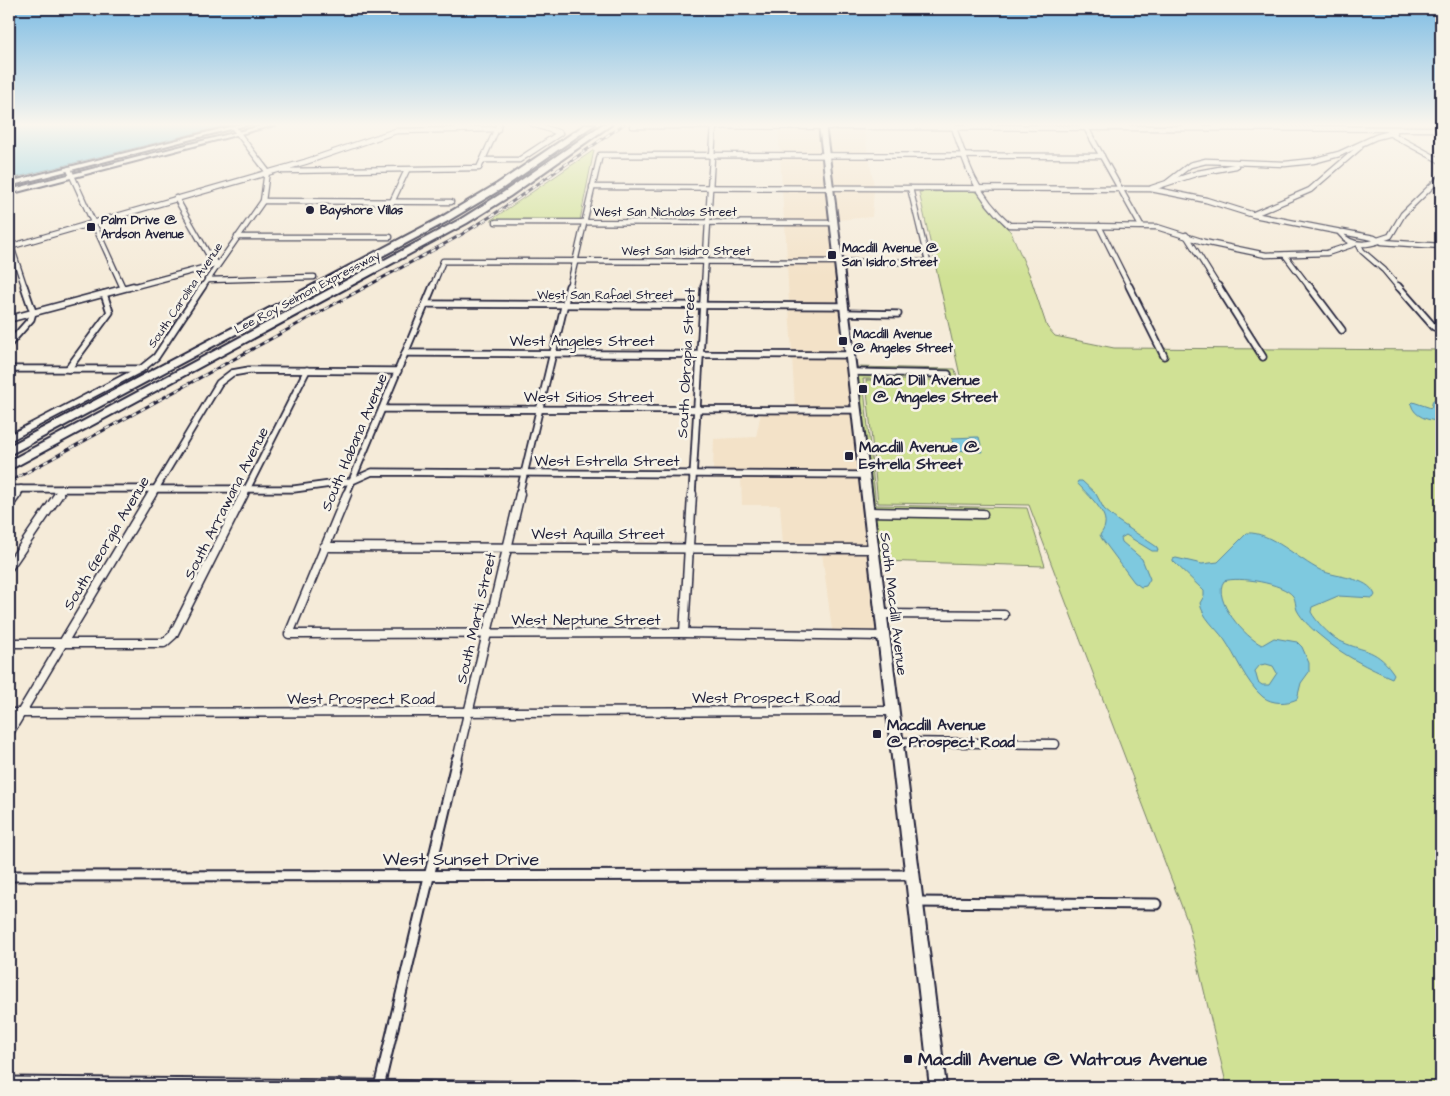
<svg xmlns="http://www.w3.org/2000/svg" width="1450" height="1096" viewBox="0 0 1450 1096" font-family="'Architects Daughter',sans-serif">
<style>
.built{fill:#f3e2c8}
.green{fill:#d0e195;stroke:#798268}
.water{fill:#7ec9df;stroke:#59869d;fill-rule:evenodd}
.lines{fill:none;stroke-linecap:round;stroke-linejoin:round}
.street-far3-casing{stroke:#22223b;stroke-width:7}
.street-far2-casing{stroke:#22223b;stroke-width:9}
.street-far1-casing{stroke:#22223b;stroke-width:11}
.street-casing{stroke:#22223b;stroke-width:13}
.secondary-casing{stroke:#22223b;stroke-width:4}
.highway-casing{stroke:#22223b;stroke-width:4}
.street-far3{stroke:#f7f3e8;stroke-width:4.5}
.street-far2{stroke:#f7f3e8;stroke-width:5.5}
.street-far1{stroke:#f7f3e8;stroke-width:8}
.street{stroke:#f7f3e8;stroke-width:9}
.secondary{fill:#f7f3e8;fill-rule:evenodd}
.highway{fill:#f7f3e8;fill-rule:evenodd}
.rail-casing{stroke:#22223b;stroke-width:3}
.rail{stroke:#f7f3e8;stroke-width:2;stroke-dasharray:5;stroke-linecap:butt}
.poi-dot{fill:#22223b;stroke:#f7f3e8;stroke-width:2}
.labels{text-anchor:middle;stroke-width:5;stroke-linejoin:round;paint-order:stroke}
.far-poi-label{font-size:12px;font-weight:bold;fill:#22223b;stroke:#f7f3e8;text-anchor:start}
.far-street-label{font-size:12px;fill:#22223b;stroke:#f7f3e8}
.street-label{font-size:15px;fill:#22223b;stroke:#f7f3e8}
.poi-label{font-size:15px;font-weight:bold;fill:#22223b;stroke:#f7f3e8;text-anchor:start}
.near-street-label{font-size:18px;fill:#22223b;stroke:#f7f3e8}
.near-poi-label{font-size:18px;font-weight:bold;fill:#22223b;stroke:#f7f3e8;text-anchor:start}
</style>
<rect width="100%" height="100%" fill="#f5ebd9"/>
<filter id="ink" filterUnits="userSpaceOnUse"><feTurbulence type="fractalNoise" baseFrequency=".02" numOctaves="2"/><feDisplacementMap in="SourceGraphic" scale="10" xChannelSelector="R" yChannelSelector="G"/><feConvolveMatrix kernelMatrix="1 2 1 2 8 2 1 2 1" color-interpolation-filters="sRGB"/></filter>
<g filter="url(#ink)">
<g class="built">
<polygon points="778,128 819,128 822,154 780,154"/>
<polygon points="825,128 864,128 868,154 828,154"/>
<polygon points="780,157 823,157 826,186 782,186"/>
<polygon points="828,157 869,157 874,186 832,186"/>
<polygon points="782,189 826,189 830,221 784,221"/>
<polygon points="832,189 874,189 872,217 836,220"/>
<polygon points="785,224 830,225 835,259 787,259"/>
<polygon points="787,263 835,264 840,303 789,303"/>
<polygon points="789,308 841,308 846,353 792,352"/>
<polygon points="792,357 846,358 852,407 795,407"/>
<polygon points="761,413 852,413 859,471 713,470 714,439 756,437"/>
<polygon points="741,478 860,478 867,545 783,544 780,505 742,505"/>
<polygon points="822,553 868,553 878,631 832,630"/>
</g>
<g class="green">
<polygon points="594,150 580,220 491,220"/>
<polygon points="972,191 979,193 985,204 1011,232 1030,276 1047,327 1055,336 1114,348 1441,350 1441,1087 1227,1087 1188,923 1029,505 878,503 866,380 961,380 919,192"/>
<polygon points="855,367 955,369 957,378 863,379 876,505 1027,508 1045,566 878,561 873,516 988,518 986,511 872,508 856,375 953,376 951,371 855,370"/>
</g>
<g class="water">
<polygon points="9,124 232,124 9,179"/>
<path d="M1433 400 1441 401V421C1429 421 1414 417 1411 404L1413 402 1431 408Z"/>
<polygon points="975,437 979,437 983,452 954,450 952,438"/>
<path d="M1078 481H1082L1096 494 1104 509 1118 521 1157 547 1158 551H1152L1126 535 1121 538 1122 542 1142 559 1150 579 1146 586 1141 587 1134 582 1102 539 1100 535C1102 532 1105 528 1105 524 1107 511 1085 492 1077 483Z"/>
<path d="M1247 533C1270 531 1299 560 1320 570 1335 578 1368 576 1375 595L1373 598 1338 596 1312 607 1311 612C1315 620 1330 636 1338 640 1361 652 1375 647 1392 671L1394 674 1392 678C1370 669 1341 654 1323 638 1314 631 1302 620 1297 610 1295 605 1296 600 1293 596 1283 583 1239 576 1224 581 1211 600 1246 638 1262 645L1274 638 1297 642 1302 647 1309 663V672L1301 683 1297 699C1287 704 1272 704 1263 697 1246 683 1236 656 1224 639 1216 628 1202 617 1200 603L1204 596V591L1173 561V559L1176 558 1202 564 1218 562ZM1266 664 1273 666 1277 673 1269 685H1262L1258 682 1255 671 1260 665Z"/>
</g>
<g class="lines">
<g class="street-far3-casing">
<g id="street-far3">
<path d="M953 124C966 165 976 196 1009 225L1157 227 1204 242 1266 255 1327 253 1354 244"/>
<polyline points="632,126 1441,129"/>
<polyline points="1085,126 1141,226"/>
<polyline points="1389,133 1441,161"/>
<polyline points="484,160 519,160 560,133 533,124"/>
<polyline points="69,169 123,288"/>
<polyline points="282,171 479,168 499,124"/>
<polyline points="1168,182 1190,165 1206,161 1285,164 1313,161 1339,154 1376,137 1395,132"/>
<polyline points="592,187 1151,189 1206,200 1254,215 1341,232"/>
<polyline points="1152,188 1198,173 1236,166"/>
<polyline points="263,201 451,202"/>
<polyline points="392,202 407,170"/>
<polyline points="1254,214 1310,190 1360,147"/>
<polyline points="496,222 833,223"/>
<polyline points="1099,226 1130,288"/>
<path d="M1343 232 1374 238 1379 241C1364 246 1350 246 1340 233Z"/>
<polyline points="1186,235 1219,288"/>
<polyline points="237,237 390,237"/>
<polyline points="1378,240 1390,236 1403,214 1441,177"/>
<polyline points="1382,242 1441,246"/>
<polyline points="1359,245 1362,251 1384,270 1399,288"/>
<polyline points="11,246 25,288"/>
<polyline points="9,247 305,162 396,131 498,129"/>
<polyline points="1285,255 1310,288"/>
<polyline points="207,280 314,277"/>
<polyline points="128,288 218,264 211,259 176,198"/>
<polyline points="202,288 263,201 267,171 234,128"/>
<polyline points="432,288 443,261 928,262 910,188"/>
<polyline points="569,288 600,155 1102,156"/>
<polyline points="704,288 714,124"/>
</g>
</g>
<g class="street-far2-casing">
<g id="street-far2">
<polyline points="1129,286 1164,356"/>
<polyline points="1218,286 1263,357"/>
<polyline points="1309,286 1342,330"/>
<polyline points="1398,286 1434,327"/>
<polyline points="426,304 844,306"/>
<polyline points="845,313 898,314"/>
<polyline points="9,319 133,286"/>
<polyline points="9,344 31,319 33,312 24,286"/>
<polyline points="405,353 850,355"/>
<polyline points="9,369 138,369"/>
<polyline points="68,369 110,312 104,294"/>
<polyline points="852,372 948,374"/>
<polyline points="382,409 856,410"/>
<polyline points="9,438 141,369 156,357 203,286"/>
<polyline points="9,489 294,489 352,481 372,472 864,475"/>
<polyline points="16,495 21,489"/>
<polyline points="58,495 62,489"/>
<polyline points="152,495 219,383 232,373 249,370 398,371"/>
<polyline points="244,495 307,370"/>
<polyline points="346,495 433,286"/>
<polyline points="519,495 569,286"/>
<polyline points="692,495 704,286"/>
</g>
</g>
<g class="street-far1-casing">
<g id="street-far1">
<polyline points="347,494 289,634 684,633 883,636"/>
<polyline points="9,505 17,494"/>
<polyline points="868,512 983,514"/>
<polyline points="324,547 872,549"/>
<polyline points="9,567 59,494"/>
<polyline points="881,614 1004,615"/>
<polyline points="684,633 692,494"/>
<polyline points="9,643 164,643 173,635 244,494"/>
<polyline points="9,713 893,711"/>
<polyline points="9,733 152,494"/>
<polyline points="897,742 1055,744"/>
<polyline points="457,760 520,494"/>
</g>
</g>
<g class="street-casing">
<g id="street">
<polyline points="9,876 913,875"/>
<polyline points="916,902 1156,904"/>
<polyline points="9,1082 575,1087"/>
<polyline points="379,1087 457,759"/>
</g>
</g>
<g class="secondary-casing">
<g id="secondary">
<polygon points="241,124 250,124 9,186 9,182"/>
<polygon points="269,124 278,124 9,194 9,190"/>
<polygon points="819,124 825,124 946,1087 930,1087"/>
</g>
</g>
<g class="highway-casing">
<g id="highway">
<polygon points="586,124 595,124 503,188 446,222 9,455 9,446 440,218 497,184"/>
<polygon points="603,124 612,124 510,196 467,223 9,470 9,461 461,219 504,192"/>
</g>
</g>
<use href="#street-far3" class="street-far3"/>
<use href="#street-far2" class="street-far2"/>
<use href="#street-far1" class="street-far1"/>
<use href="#street" class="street"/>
<use href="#secondary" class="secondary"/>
<use href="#highway" class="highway"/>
<g class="rail-casing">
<polyline id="rail" points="9,482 459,236 493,215 624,124"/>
</g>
<use href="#rail" class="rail"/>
</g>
</g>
<linearGradient id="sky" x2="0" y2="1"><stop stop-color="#7dbce4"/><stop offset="0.45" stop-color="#faf6ee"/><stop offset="1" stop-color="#faf6ee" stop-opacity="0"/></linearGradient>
<rect width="1450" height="277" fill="url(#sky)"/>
<g class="poi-dot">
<circle cx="310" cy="210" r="5"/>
<rect x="86" y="222" width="10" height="10" rx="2.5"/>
<rect x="827" y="250" width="10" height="10" rx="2.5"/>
<rect x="838" y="336" width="10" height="10" rx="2.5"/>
<rect x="858" y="384" width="10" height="10" rx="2.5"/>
<rect x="844" y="451" width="10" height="10" rx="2.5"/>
<rect x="872" y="729" width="10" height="10" rx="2.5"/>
<rect x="903" y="1054" width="10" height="10" rx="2.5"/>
</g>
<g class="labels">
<g class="far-poi-label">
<text x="320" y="214">Bayshore Villas</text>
<text x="101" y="224">Palm Drive @<tspan x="101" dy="14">Ardson Avenue</tspan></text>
<text x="842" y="252">Macdill Avenue @<tspan x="842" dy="14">San Isidro Street</tspan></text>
<text x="853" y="338">Macdill Avenue<tspan x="853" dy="14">@ Angeles Street</tspan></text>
</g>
<g class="far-street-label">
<text x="665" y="216">West San Nicholas Street</text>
<text x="686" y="255">West San Isidro Street</text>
<text transform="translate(307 292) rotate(-28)" y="4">Lee Roy Selmon Expressway</text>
<text transform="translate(185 295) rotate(-56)" y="4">South Carolina Avenue</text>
<text x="605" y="299">West San Rafael Street</text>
</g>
<g class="street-label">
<text x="582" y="346">West Angeles Street</text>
<text transform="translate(686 363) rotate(-87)" y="5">South Obrapia Street</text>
<text x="589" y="402">West Sitios Street</text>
<text transform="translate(354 442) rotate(-67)" y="5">South Habana Avenue</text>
<text x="607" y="466">West Estrella Street</text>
<text transform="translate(226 503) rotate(-63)" y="5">South Arrawana Avenue</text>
<text x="598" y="539">West Aquilla Street</text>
<text transform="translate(106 543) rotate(-59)" y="5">South Georgia Avenue</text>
<text transform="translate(894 604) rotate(83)" y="5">South Macdill Avenue</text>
<text transform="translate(476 618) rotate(-77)" y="5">South Marti Street</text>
<text x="586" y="625">West Neptune Street</text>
<text x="766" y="703">West Prospect Road</text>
<text x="361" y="704">West Prospect Road</text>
</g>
<g class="poi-label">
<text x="873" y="385">Mac Dill Avenue<tspan x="873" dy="17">@ Angeles Street</tspan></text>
<text x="859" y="452">Macdill Avenue @<tspan x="859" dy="17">Estrella Street</tspan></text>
<text x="887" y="730">Macdill Avenue<tspan x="887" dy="17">@ Prospect Road</tspan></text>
</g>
<g class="near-street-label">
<text x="461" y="865">West Sunset Drive</text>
</g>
<g class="near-poi-label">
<text x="918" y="1065">Macdill Avenue @ Watrous Avenue</text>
</g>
</g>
<rect width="1450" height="1096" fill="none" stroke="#f7f3e8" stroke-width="30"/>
<rect x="15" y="15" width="1420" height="1066" fill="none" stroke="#22223b" stroke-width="2" filter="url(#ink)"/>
</svg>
